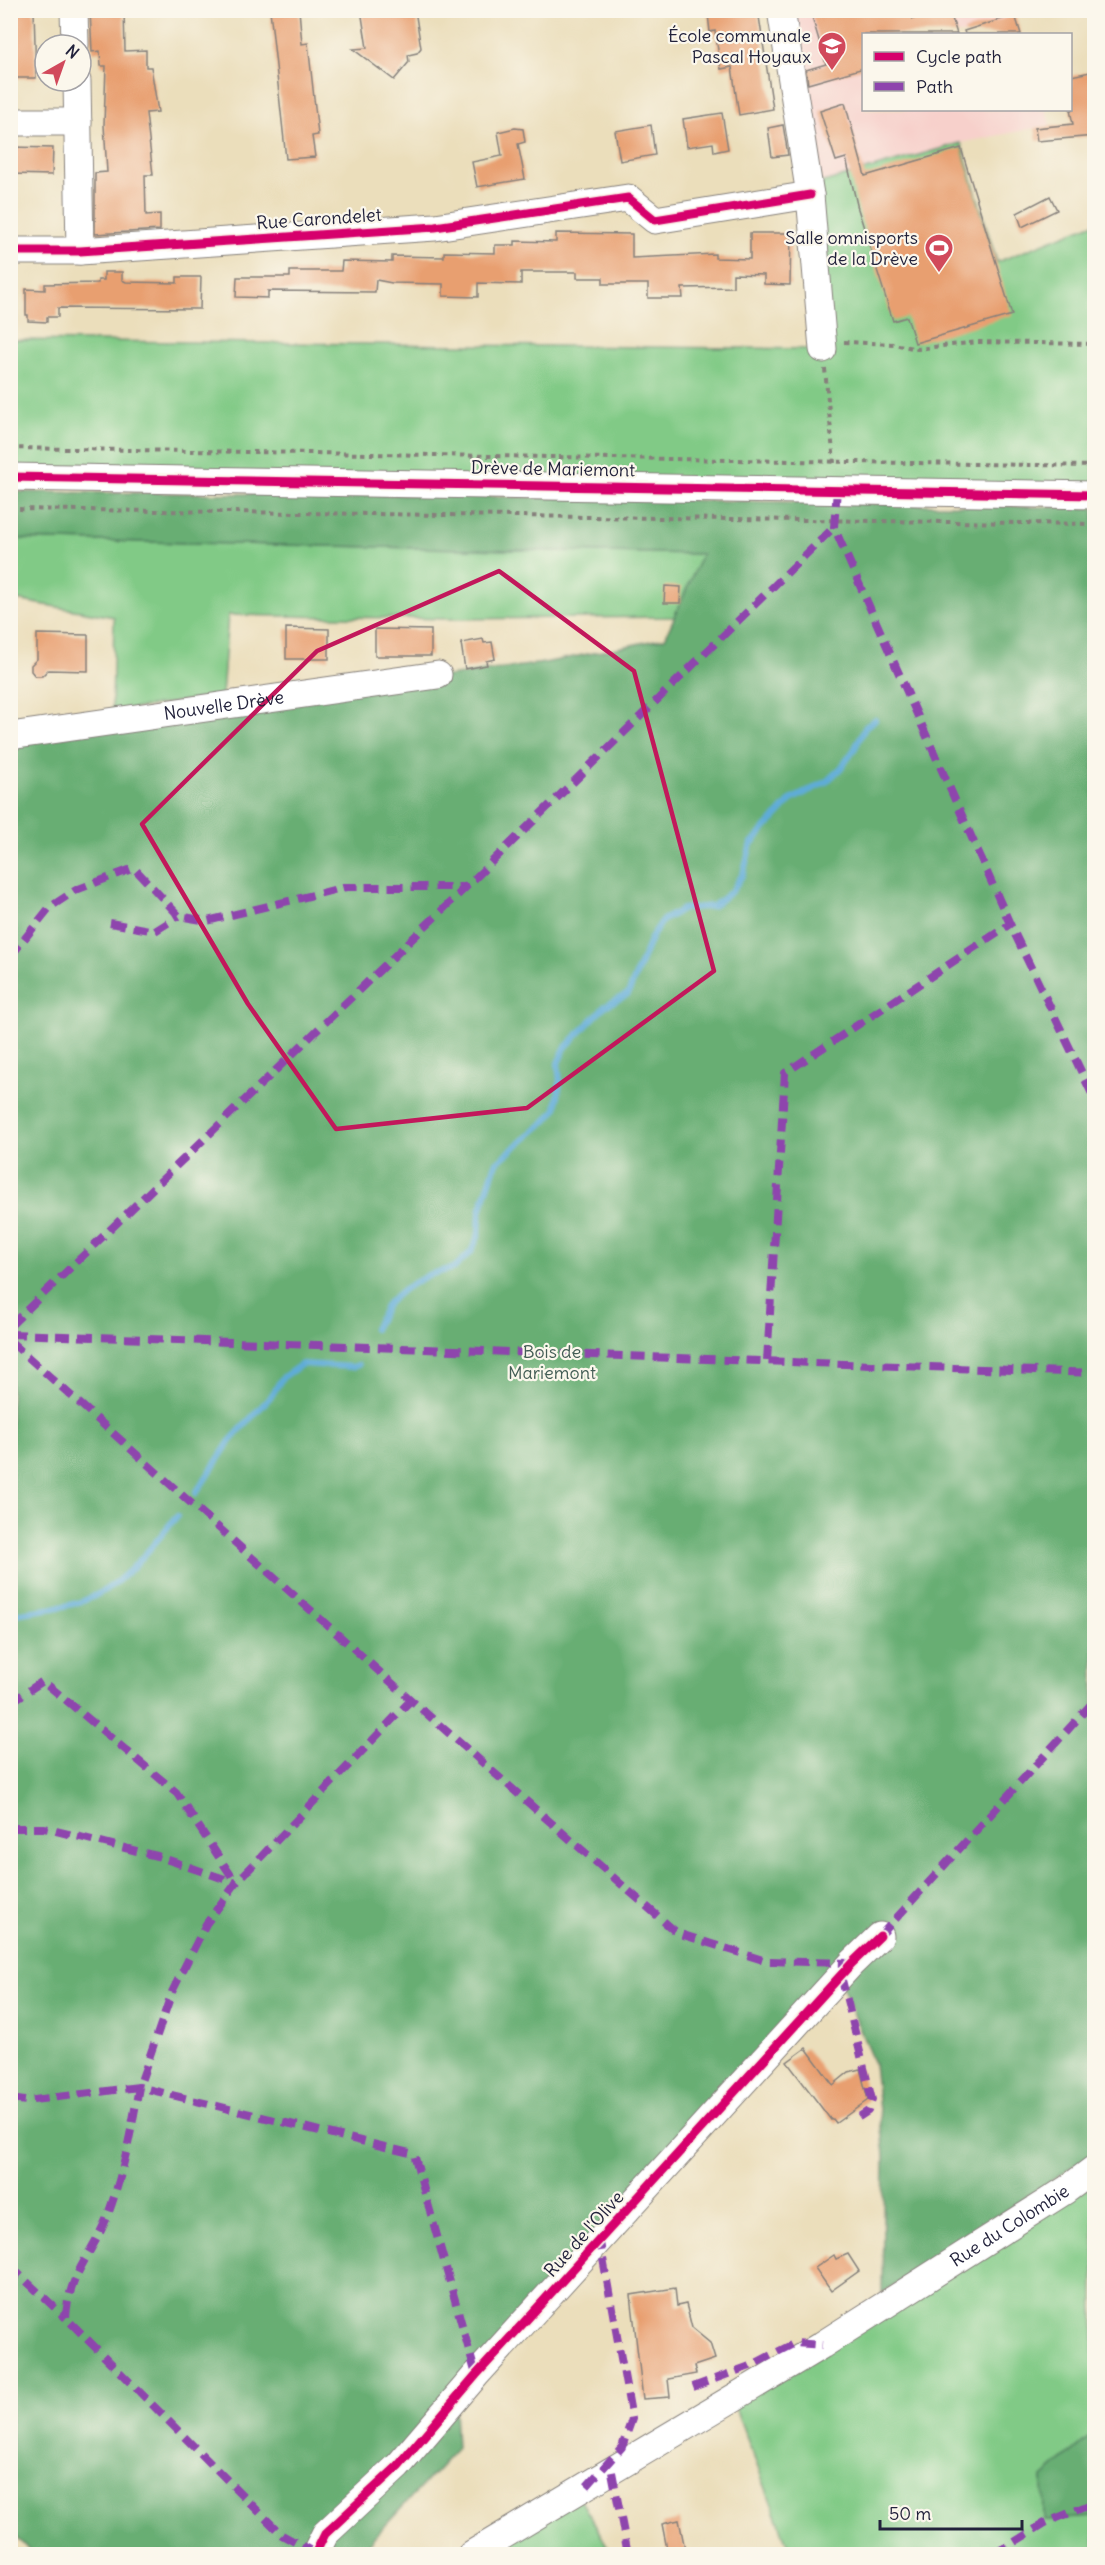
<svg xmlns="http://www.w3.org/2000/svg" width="1105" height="2565" viewBox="0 0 1105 2565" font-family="Delius,sans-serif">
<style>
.built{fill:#f7d0cb}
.green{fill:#81ca86;stroke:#527660;stroke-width:1.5}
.forest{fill:#68ae73;stroke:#456857;stroke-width:1.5}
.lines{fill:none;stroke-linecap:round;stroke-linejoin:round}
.stream{stroke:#5eacd8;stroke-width:6}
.building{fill:#e89f6f}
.minor-casing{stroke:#86807b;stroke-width:29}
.path{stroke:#86807b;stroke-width:4;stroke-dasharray:4.5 4.5;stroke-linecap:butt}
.minor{stroke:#fff;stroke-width:27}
.quiet{stroke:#8e44ad;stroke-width:8;stroke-dasharray:15 8;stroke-linecap:butt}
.cycleway-casing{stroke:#fbf7ec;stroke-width:13}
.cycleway{stroke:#d6006c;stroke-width:9}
.marked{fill:none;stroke:#c2185b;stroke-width:4.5;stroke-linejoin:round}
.labels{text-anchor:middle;stroke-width:4.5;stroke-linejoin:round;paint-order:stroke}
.poi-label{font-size:18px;fill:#22223b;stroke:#fbf7ec;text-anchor:end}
.street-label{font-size:18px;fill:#22223b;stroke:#fbf7ec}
.park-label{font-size:18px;fill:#435d55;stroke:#fbf7ec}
</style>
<rect width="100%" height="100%" fill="#fbf7ec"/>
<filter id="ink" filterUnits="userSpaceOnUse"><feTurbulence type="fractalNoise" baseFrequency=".0167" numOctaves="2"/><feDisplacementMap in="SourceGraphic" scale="12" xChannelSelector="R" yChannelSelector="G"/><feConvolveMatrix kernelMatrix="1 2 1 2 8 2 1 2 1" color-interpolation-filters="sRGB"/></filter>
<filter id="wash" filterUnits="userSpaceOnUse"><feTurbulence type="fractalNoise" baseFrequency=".008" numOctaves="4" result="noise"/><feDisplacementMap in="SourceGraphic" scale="24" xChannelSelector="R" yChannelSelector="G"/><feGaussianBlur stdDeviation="1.35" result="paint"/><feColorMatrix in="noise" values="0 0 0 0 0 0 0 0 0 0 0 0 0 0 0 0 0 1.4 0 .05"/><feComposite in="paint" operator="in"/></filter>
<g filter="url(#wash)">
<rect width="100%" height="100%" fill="#ebdebb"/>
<polygon class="built" points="807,10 923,11 928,25 989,11 1012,11 1019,34 864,34 864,110 1046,110 1050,125 961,143 822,183 790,15"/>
<g class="green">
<polygon points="961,143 997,262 1094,223 1094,495 11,477 11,340 822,349 809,186"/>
<polygon points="10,539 703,554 674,617 454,619 228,615 222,695 112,712 114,617 11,599"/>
<polygon points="1094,2184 1094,2433 1043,2477 1045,2520 1094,2517 1094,2554 791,2554 734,2405"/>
<polygon points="580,2499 612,2554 481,2554"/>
</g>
<g class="forest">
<polygon points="11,492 416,495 1094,508 1094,2152 882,2293 884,2155 874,2064 841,1983 455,2409 457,2448 359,2554 32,2554 11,2531 11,743 273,700 544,663 665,638 702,554 11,539"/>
<polygon points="1094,2433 1094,2517 1044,2520 1043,2477"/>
</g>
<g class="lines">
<g class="stream">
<polyline points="374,1329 388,1303 404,1289 428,1275 454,1268 471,1252 479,1234 480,1211 496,1163 546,1121 556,1109 560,1082 558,1063 565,1048 605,1006 628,994 652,936 663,920 683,909 713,906 732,891 743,874 751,844 791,800 826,782 841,768 854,750 866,726 875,720"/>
<polyline points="196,1493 230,1441 272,1395 282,1378 302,1364 353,1367 358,1365"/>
<path d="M10 1615C34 1610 61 1609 83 1601 124 1586 150 1548 177 1516"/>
</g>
</g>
<g id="blocks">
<g class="building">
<polygon points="13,10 34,10 36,78 10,78 10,33 13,33"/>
<polygon points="90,10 124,10 125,51 146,50 146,67 151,67 158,112 146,113 153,175 145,175 146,215 160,214 160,230 95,234 95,173 107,172 104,125 106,66 101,66 100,51 92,52"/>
<polygon points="270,10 299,10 302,44 308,43 318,135 312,136 315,157 286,159"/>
<polygon points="361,10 415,10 421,48 417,53 408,55 409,62 394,80 353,49 367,48"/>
<polygon points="730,10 758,10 773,109 739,115 732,67 721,69 715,31 710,32 708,14"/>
<polygon points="810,10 910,10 913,19 934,12 935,14 950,12 957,34 864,34 864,68 808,84 806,70 826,64"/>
<polygon points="1015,15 1021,34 965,34 964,31"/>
<polygon points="1095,71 1095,136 1037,141 1035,128 1073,124 1070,110 1073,110 1071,98 1071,76"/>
<polygon points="845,103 865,176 961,148 1012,315 915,343 907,317 893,321 858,209 846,158 836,161 820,111"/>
<polygon points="722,113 728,149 714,152 713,143 687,147 683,119"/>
<polygon points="651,125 655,155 620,161 615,131"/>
<polygon points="783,125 788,155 772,157 768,128"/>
<polygon points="515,128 523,129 525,142 518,144 525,179 477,187 472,162 502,156 498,132"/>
<polygon points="10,147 53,148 52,175 10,174"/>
<polygon points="1050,196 1057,210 1022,227 1017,213"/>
<polygon points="556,233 632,234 632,258 715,254 715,258 750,259 750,233 791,233 790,285 764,284 764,275 733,274 733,287 682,288 683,298 648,298 648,284 603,284 603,278 577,278 577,272 521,272 521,284 478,283 478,297 443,296 443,284 392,283 376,280 375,292 268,291 268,298 236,297 237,277 290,277 290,271 341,271 342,261 392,262 392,256 444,257 444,252 495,253 495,245 515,245 515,241 556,242"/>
<polygon points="104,272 122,272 122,280 126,282 177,283 177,277 201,277 200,309 58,308 58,317 47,317 47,322 28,321 28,315 26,315 26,289 45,290 45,284 98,283 98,280 104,280"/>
<polygon points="665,586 681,587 680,603 664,603"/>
<polygon points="286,628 329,629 329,659 286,659"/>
<polygon points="375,629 431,630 431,656 375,656"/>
<polygon points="37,634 88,635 88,671 48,670 42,676 35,676 31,671 31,665 37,659"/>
<polygon points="483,639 484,643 492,642 495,659 486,661 487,665 465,669 461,643"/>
<polygon points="806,2048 833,2085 849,2072 860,2069 868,2100 836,2123 833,2119 831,2120 787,2062"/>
<polygon points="848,2254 859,2271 831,2291 815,2268 834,2255 836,2259"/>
<polygon points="675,2288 677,2306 686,2304 692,2328 710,2343 715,2359 694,2366 696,2374 668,2379 670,2397 643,2399 631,2295"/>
<polygon points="679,2520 686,2554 668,2554 662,2524"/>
</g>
</g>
</g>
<g filter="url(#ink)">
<use href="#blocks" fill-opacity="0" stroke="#86807b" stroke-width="1.5"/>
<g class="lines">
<g class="minor-casing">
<g id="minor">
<polyline points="74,10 75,45"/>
<polyline points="781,10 810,195 823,349"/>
<polyline points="77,81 80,251"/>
<polyline points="10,122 78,122"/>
<polyline points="10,251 80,251 435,227 628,198 655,220 810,195"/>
<polyline points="10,477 1094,495"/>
<path id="s1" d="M10 736 438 675"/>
<polyline points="315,2554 325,2534 398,2466 476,2375 852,1963 880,1936"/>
<path id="s2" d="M472 2554 822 2345 1066 2190 1094 2169"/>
</g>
</g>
<g class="path">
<polyline points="844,342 894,344 917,349 977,342 1094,344"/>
<polyline points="825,369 834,463"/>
<polyline points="10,448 1094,466"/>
<polyline points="10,509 1094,524"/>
</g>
<use href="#minor" class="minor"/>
<g class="quiet">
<polyline points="1093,99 1094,99"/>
<polyline points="837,490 834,527 1010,924 1094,1098"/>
<polyline points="110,923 155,931 179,916"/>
<polyline points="10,957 50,907 76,890 134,868 179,916 207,921 346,887 466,887"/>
<polyline points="10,1052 13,953"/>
<polyline points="10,1326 466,887 834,527"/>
<polyline points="10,1334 1094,1373"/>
<polyline points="10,1341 411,1700 677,1933 766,1961 852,1963"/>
<polyline points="767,1361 785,1073 1010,924"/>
<polyline points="10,1703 43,1681 176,1792 236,1883"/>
<polyline points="10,1828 44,1828 157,1856 236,1883"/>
<polyline points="880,1936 1094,1701"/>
<polyline points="841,1976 872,2100 868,2111 859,2117"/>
<polyline points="10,2099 26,2101 139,2087 172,1992 206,1924 236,1883 411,1700"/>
<polyline points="10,2266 66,2318"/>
<polyline points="693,2387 750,2366 795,2343 822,2345"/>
<polyline points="612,2472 628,2554"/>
<polyline points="587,2486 622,2447 632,2419 600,2242"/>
<path d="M315 2553 282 2535 66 2318C68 2275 92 2255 107 2217 123 2175 131 2132 139 2087L414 2154 476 2375"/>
<polyline points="995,2554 1045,2523 1094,2503"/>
</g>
<g class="cycleway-casing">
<g id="cycleway">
<polyline points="10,251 80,251 435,227 628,198 655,220 810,195"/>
<polyline points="10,477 1094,495"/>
<polyline points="315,2554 325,2534 398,2466 476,2375 852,1963 880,1936"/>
</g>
</g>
<use href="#cycleway" class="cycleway"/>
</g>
</g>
<path class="marked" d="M499 571 634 671 714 971 527 1108 336 1129 248 1004 142 824 317 651Z"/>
<defs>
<g id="school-pin" transform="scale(1.5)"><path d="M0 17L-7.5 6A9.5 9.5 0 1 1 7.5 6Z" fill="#d1495b" stroke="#fbf7ec"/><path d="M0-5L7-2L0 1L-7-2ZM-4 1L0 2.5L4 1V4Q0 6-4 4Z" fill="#fff"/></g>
<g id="stadium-pin" transform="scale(1.5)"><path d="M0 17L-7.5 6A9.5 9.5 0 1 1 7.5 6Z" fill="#d1495b" stroke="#fbf7ec"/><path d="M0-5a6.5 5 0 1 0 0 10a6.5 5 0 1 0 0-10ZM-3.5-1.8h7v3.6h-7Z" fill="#fff"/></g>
</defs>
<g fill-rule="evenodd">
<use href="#school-pin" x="832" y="46"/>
<use href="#stadium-pin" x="939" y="248"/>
</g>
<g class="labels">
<g class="poi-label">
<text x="811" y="42">École communale<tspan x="811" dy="21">Pascal Hoyaux</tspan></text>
<text x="918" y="244">Salle omnisports<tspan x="918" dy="21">de la Drève</tspan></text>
</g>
<g class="street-label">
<text transform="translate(319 219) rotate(-4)" y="6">Rue Carondelet</text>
<text transform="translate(553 469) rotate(1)" y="6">Drève de Mariemont</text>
<text dy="6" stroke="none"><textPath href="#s1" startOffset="216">Nouvelle Drève</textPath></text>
<text dy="6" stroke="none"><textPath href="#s2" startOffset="630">Rue du Colombie</textPath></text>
<text transform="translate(584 2234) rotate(-48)" y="6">Rue de l'Olive</text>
</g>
<g class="park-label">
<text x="552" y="1358">Bois de<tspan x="552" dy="21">Mariemont</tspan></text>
</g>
</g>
<rect width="1105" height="2565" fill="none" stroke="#fbf7ec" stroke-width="36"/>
<rect x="862" y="33" width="210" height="78" fill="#fbf7ec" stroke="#a4a2a5" stroke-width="1.5"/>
<rect x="874" y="52" width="30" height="9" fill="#d6006c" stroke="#a4a2a5" stroke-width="1.5"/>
<text x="916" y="63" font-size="18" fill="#22223b">Cycle path</text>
<rect x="874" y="82" width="30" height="9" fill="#8e44ad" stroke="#a4a2a5" stroke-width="1.5"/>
<text x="916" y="93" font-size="18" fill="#22223b">Path</text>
<g transform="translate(63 63) rotate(40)"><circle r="28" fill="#fbf7ec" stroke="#a4a2a5" stroke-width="1.5"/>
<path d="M0-4.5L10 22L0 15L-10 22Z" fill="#d1495b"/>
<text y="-9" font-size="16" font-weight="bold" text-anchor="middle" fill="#22223b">N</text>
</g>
<path d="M880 2520v9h142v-9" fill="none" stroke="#22223b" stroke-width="3"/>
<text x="889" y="2520" font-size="18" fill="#22223b" stroke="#fbf7ec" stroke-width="4.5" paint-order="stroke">50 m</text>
</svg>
